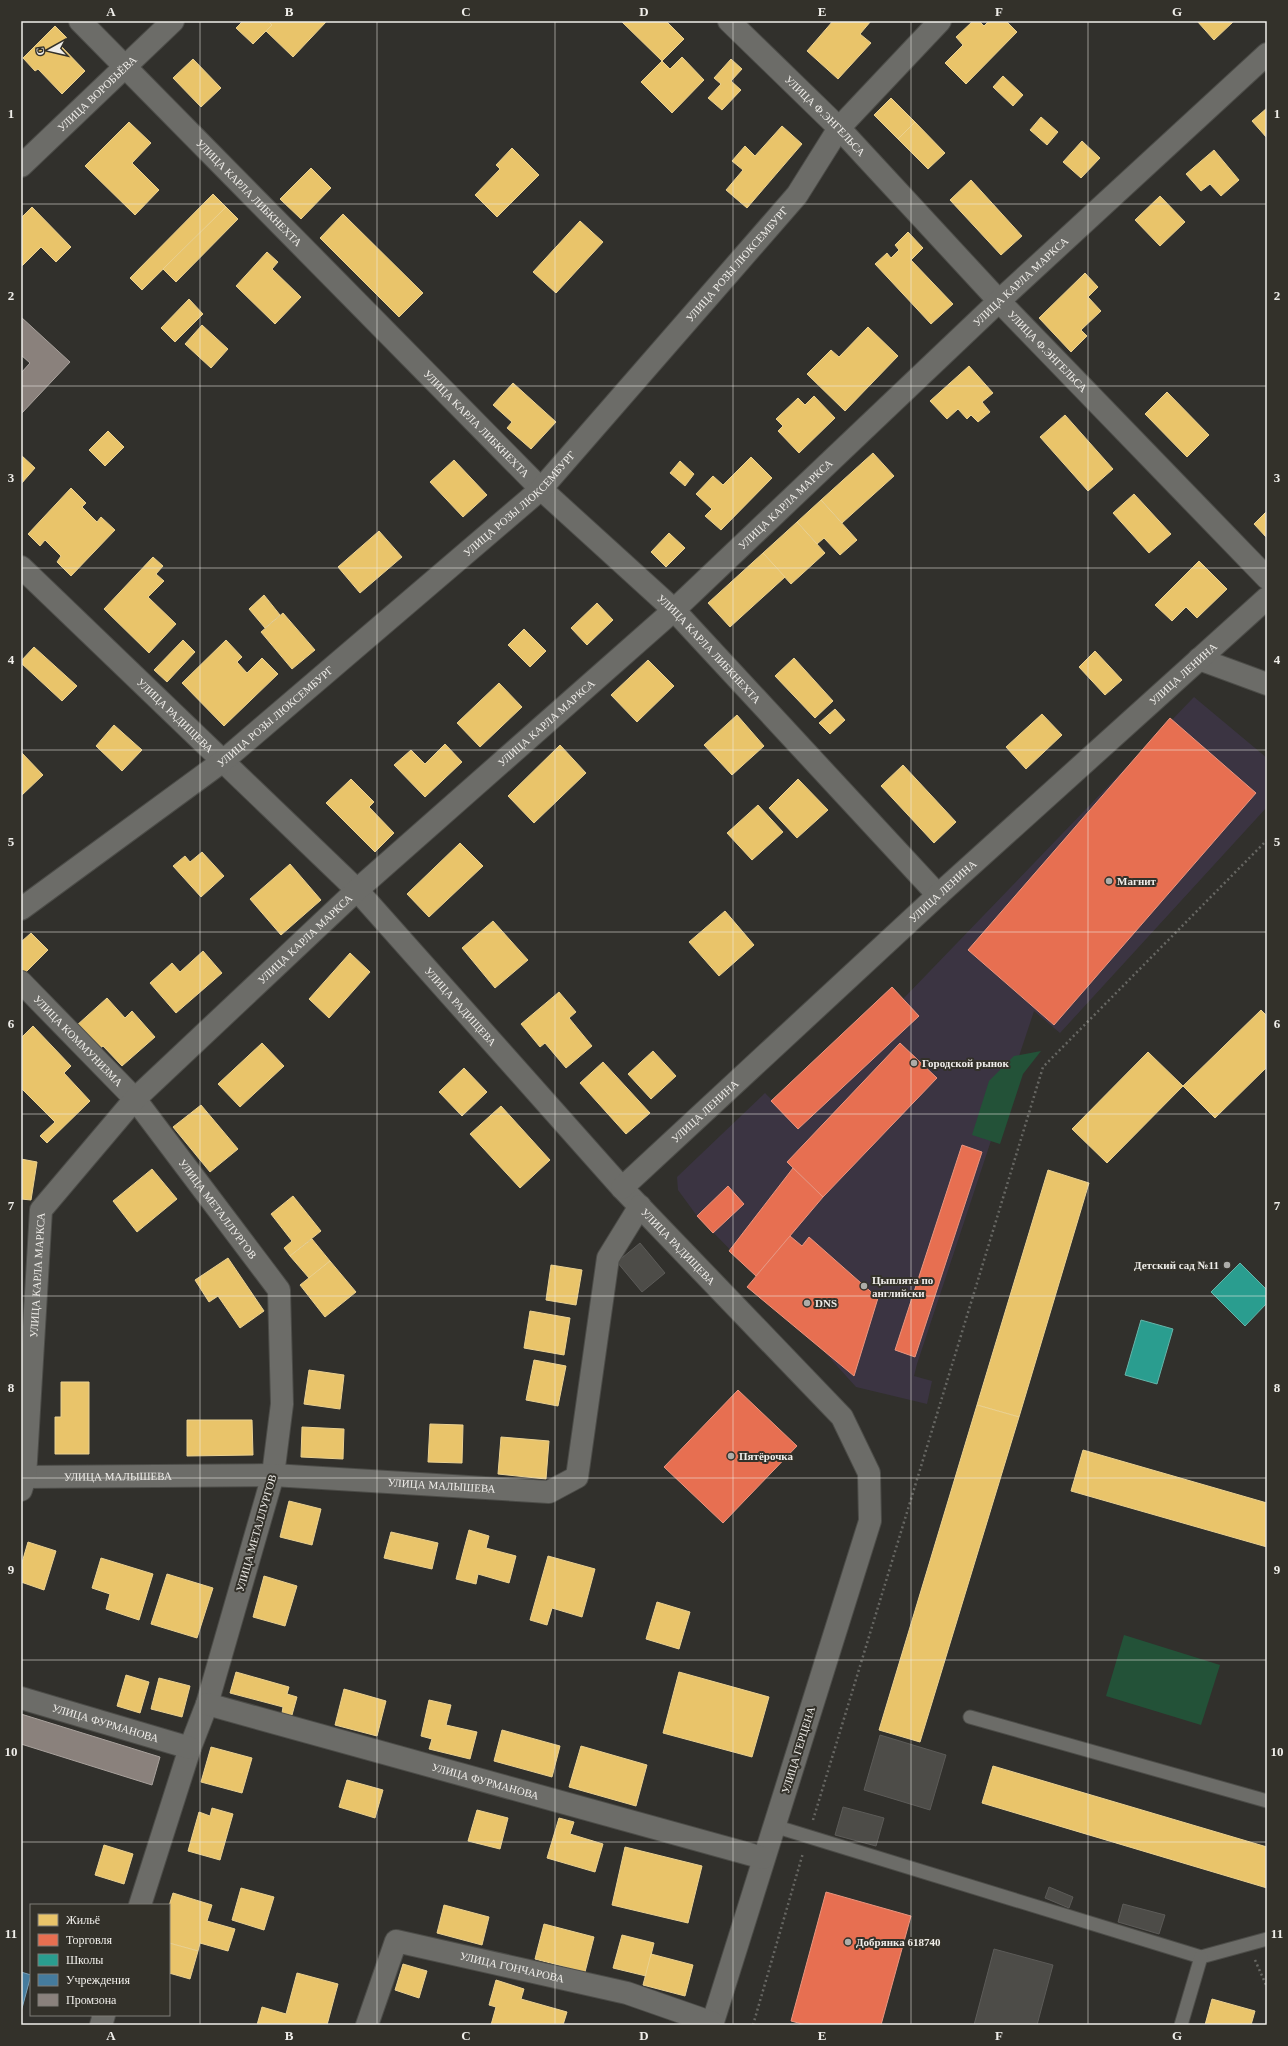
<svg xmlns="http://www.w3.org/2000/svg" width="1288" height="2046" viewBox="0 0 1288 2046" font-family="'Times New Roman',serif">
<style>
.commercial{fill:#3b3442}
.green{fill:#235238}
.homes{fill:#e9c46a;stroke:#ebd190}
.shops{fill:#e76f51;stroke:#ea957f}
.schools{fill:#2a9d8f;stroke:#65b5aa}
.public{fill:#457b9d;stroke:#789eb4}
.industry{fill:#8a817c;stroke:#a9a29d}
.building{fill:#4d4c48;stroke:#5c5b58}
.lines{fill:none;stroke-linecap:round;stroke-linejoin:round}
.lane-casing{stroke:#4c4c48;stroke-width:15}
.street-casing{stroke:#4c4c48;stroke-width:24}
.path{stroke:#676763;stroke-width:2.5;stroke-dasharray:2 3;stroke-linecap:butt}
.lane{stroke:#6c6c68;stroke-width:13}
.street{stroke:#6c6c68;stroke-width:22}
.grid{fill:none;stroke:#f0eeea;stroke-width:1;stroke-opacity:0.55}
.poi-dot{fill:#adaca8;stroke:#33312a;stroke-width:1.5}
.labels{text-anchor:middle;stroke-width:4;stroke-linejoin:round;paint-order:stroke}
.street-label{font-size:11px;fill:#f0eeea;stroke:#33312a}
.poi-label{font-size:11px;font-weight:bold;fill:#f0eeea;stroke:#33312a;text-anchor:start}
.neatline{fill:none;stroke:#f0eeea;stroke-width:1.5}
.grid-label{font-size:13px;text-anchor:middle;font-weight:bold;fill:#f0eeea}
</style>
<rect width="100%" height="100%" fill="#31302c"/>
<polygon class="commercial" points="1194,697 1267,758 1267,807 1060,1033 1034,1011 917,1364 914,1376 932,1381 927,1404 856,1387 756,1276 697,1216 678,1190 677,1177 765,1093 772,1100 892,987 903,999"/>
<g class="green">
<polygon points="1041,1051 1023,1074 1000,1144 972,1135 989,1081 1014,1056"/>
<polygon points="1124,1635 1220,1665 1201,1725 1106,1696"/>
</g>
<g class="homes">
<polygon points="243,21 268,21 272,25 253,44 236,28"/>
<polygon points="268,21 325,21 326,22 293,57 266,31 272,25"/>
<polygon points="621,21 666,21 684,39 662,61"/>
<polygon points="833,21 871,21 860,34 871,43 838,79 807,51"/>
<polygon points="973,21 979,21 984,26 989,21 1006,21 1017,32 966,84 945,63 963,45 956,37"/>
<polygon points="1197,21 1234,21 1214,40"/>
<polygon points="55,26 67,38 60,45 85,71 62,94 38,69 35,71 23,58"/>
<polygon points="682,57 704,80 672,113 641,82 662,61 670,69"/>
<polygon points="193,59 221,88 201,107 173,78"/>
<polygon points="731,59 742,69 731,81 741,90 722,110 708,98 721,84 714,78"/>
<polygon points="1003,76 1023,95 1013,106 993,87"/>
<polygon points="891,98 915,122 898,139 874,115"/>
<polygon points="1267,108 1267,138 1252,121"/>
<polygon points="1041,117 1058,132 1047,145 1030,130"/>
<polygon points="129,122 151,143 132,163 159,190 135,215 85,166"/>
<polygon points="915,122 945,153 928,169 898,139"/>
<polygon points="782,126 802,144 747,208 726,190 743,170 732,161 745,146 755,156"/>
<polygon points="1082,141 1100,158 1081,178 1063,162"/>
<polygon points="512,148 539,175 497,217 475,195 500,169 496,165"/>
<polygon points="1214,150 1239,180 1221,196 1210,184 1201,191 1186,174"/>
<polygon points="311,168 331,188 301,219 280,199"/>
<polygon points="971,180 1022,236 1001,255 950,200"/>
<polygon points="213,194 226,207 142,290 130,278"/>
<polygon points="1160,196 1185,222 1160,246 1135,220"/>
<polygon points="32,207 71,247 56,262 41,247 21,267 21,218"/>
<polygon points="226,207 238,219 176,282 163,269"/>
<polygon points="343,214 423,293 399,317 320,238"/>
<polygon points="580,221 603,242 556,293 533,272"/>
<polygon points="908,232 923,248 911,260 953,304 931,324 875,264 887,253 891,258 899,250 895,245"/>
<polygon points="267,252 278,262 272,269 301,297 275,324 236,286"/>
<polygon points="1085,273 1098,287 1088,297 1101,311 1081,330 1087,336 1071,352 1039,318"/>
<polygon points="189,299 203,314 175,342 161,328"/>
<polygon points="202,325 228,349 211,368 185,344"/>
<polygon points="868,327 898,356 845,411 807,374 831,350 839,357"/>
<polygon points="969,366 993,393 982,402 990,412 978,422 971,415 967,419 958,409 947,419 930,401"/>
<polygon points="513,383 556,422 531,449 507,428 512,422 493,405"/>
<polygon points="1167,392 1209,435 1187,457 1145,414"/>
<polygon points="814,396 835,418 799,453 778,431 783,426 776,419 798,398 805,405"/>
<polygon points="1065,415 1113,469 1088,491 1040,437"/>
<polygon points="108,431 124,447 105,466 89,450"/>
<polygon points="873,453 894,476 842,523 821,500"/>
<polygon points="21,455 35,468 21,484"/>
<polygon points="751,457 772,478 721,530 705,516 712,509 696,494 713,476 723,485"/>
<polygon points="454,460 487,495 463,517 430,482"/>
<polygon points="680,461 694,474 685,486 670,473"/>
<polygon points="71,488 86,503 82,507 97,522 101,517 115,530 71,576 57,562 61,556 45,540 40,546 28,534"/>
<polygon points="1134,494 1171,534 1149,553 1113,513"/>
<polygon points="821,500 857,540 840,555 824,538 817,544 797,522"/>
<polygon points="1267,511 1267,538 1254,524"/>
<polygon points="797,522 825,553 791,584 763,553"/>
<polygon points="379,531 402,557 360,593 338,567"/>
<polygon points="669,533 685,548 666,567 651,552"/>
<polygon points="763,553 785,577 730,627 708,603"/>
<polygon points="153,557 163,566 156,574 164,581 148,597 176,624 149,653 104,609"/>
<polygon points="1199,561 1227,589 1197,618 1186,607 1172,621 1155,605"/>
<polygon points="264,595 280,615 265,628 249,609"/>
<polygon points="597,603 613,620 587,645 571,628"/>
<polygon points="283,613 315,650 292,669 261,632"/>
<polygon points="524,629 546,651 530,667 508,645"/>
<polygon points="183,640 195,652 167,682 154,670"/>
<polygon points="226,640 242,657 237,662 247,673 262,658 278,674 224,726 182,683"/>
<polygon points="34,647 77,686 62,701 21,663 21,661"/>
<polygon points="1095,651 1122,680 1105,695 1079,667"/>
<polygon points="794,658 833,701 815,718 775,676"/>
<polygon points="648,660 674,686 637,722 611,695"/>
<polygon points="499,683 522,707 480,747 457,723"/>
<polygon points="835,709 845,720 830,734 819,723"/>
<polygon points="1042,714 1062,735 1026,769 1006,747"/>
<polygon points="737,715 764,746 732,775 704,745"/>
<polygon points="114,725 142,750 122,771 96,746"/>
<polygon points="445,744 462,762 425,797 394,765 411,750 425,764"/>
<polygon points="560,745 586,773 534,823 508,796"/>
<polygon points="21,752 43,775 21,796"/>
<polygon points="903,765 956,822 934,843 881,786"/>
<polygon points="351,779 374,802 369,807 394,833 375,852 326,803"/>
<polygon points="798,779 828,810 797,838 769,808"/>
<polygon points="758,805 783,832 752,860 727,833"/>
<polygon points="460,843 483,866 429,917 407,894"/>
<polygon points="202,852 224,876 201,897 173,866 185,856 190,862"/>
<polygon points="290,864 321,900 281,935 250,899"/>
<polygon points="725,911 754,945 719,976 689,942"/>
<polygon points="493,921 528,960 495,988 462,948"/>
<polygon points="31,933 48,950 25,973 21,969 21,942"/>
<polygon points="203,951 222,973 176,1013 150,983 172,963 180,972"/>
<polygon points="350,953 370,972 329,1018 309,999"/>
<polygon points="559,992 576,1012 569,1018 592,1046 566,1068 545,1043 540,1047 521,1024"/>
<polygon points="107,998 125,1018 132,1011 155,1037 122,1066 103,1046 98,1050 76,1026"/>
<polygon points="1261,1010 1267,1016 1267,1067 1215,1118 1183,1086"/>
<polygon points="33,1026 71,1066 64,1073 90,1101 47,1143 40,1136 55,1122 22,1089 21,1090 21,1038"/>
<polygon points="262,1043 284,1066 240,1107 218,1084"/>
<polygon points="653,1051 676,1076 651,1099 628,1074"/>
<polygon points="1148,1052 1183,1086 1107,1163 1072,1129"/>
<polygon points="603,1062 650,1113 626,1134 580,1083"/>
<polygon points="464,1068 487,1092 462,1116 439,1092"/>
<polygon points="201,1105 238,1149 210,1172 173,1127"/>
<polygon points="501,1106 550,1160 520,1188 470,1134"/>
<polygon points="21,1159 37,1162 31,1200 21,1199"/>
<polygon points="152,1169 177,1199 137,1232 113,1201"/>
<polygon points="1048,1170 1089,1183 1019,1417 977,1405"/>
<polygon points="293,1196 321,1231 290,1256 284,1248 292,1241 271,1214"/>
<polygon points="312,1239 330,1261 309,1278 290,1256"/>
<polygon points="228,1258 264,1311 240,1328 218,1296 209,1302 195,1280"/>
<polygon points="330,1261 356,1292 325,1317 300,1285"/>
<polygon points="551,1265 582,1270 576,1305 546,1300"/>
<polygon points="530,1311 570,1318 564,1355 524,1348"/>
<polygon points="534,1360 566,1366 558,1406 526,1400"/>
<polygon points="309,1370 344,1375 340,1409 304,1404"/>
<polygon points="61,1382 89,1382 89,1454 55,1454 55,1417 61,1417"/>
<polygon points="977,1405 1019,1417 920,1742 879,1730"/>
<polygon points="187,1420 252,1420 253,1455 187,1456"/>
<polygon points="430,1424 463,1425 462,1463 428,1462"/>
<polygon points="302,1427 344,1429 343,1459 301,1457"/>
<polygon points="501,1437 549,1441 546,1479 498,1474"/>
<polygon points="1083,1450 1267,1503 1267,1547 1071,1491"/>
<polygon points="289,1501 321,1509 312,1545 280,1537"/>
<polygon points="469,1530 489,1536 486,1548 516,1556 509,1583 478,1574 476,1584 456,1579"/>
<polygon points="391,1532 438,1543 432,1569 384,1558"/>
<polygon points="28,1542 56,1551 44,1590 21,1582 21,1566"/>
<polygon points="548,1556 595,1569 582,1617 552,1608 547,1625 530,1620"/>
<polygon points="101,1558 153,1574 139,1620 106,1609 110,1594 92,1588"/>
<polygon points="167,1574 213,1588 197,1638 151,1624"/>
<polygon points="264,1576 297,1586 285,1626 253,1617"/>
<polygon points="657,1602 690,1612 679,1649 646,1639"/>
<polygon points="236,1672 289,1687 287,1694 297,1697 292,1715 282,1713 283,1707 230,1693"/>
<polygon points="679,1672 769,1697 752,1757 663,1733"/>
<polygon points="126,1675 149,1682 140,1713 117,1706"/>
<polygon points="159,1678 190,1686 182,1717 151,1709"/>
<polygon points="344,1689 386,1701 377,1736 335,1725"/>
<polygon points="429,1700 451,1705 446,1725 477,1732 470,1759 429,1749 432,1739 421,1736"/>
<polygon points="502,1730 560,1746 552,1777 494,1761"/>
<polygon points="581,1746 647,1765 636,1806 569,1787"/>
<polygon points="211,1747 252,1758 242,1793 201,1782"/>
<polygon points="993,1766 1267,1847 1267,1888 982,1803"/>
<polygon points="347,1780 383,1790 375,1818 339,1807"/>
<polygon points="212,1808 233,1814 220,1860 188,1851 199,1812 210,1816"/>
<polygon points="477,1810 508,1818 500,1849 468,1841"/>
<polygon points="559,1818 574,1822 570,1834 603,1844 595,1872 547,1858"/>
<polygon points="104,1845 133,1854 124,1884 95,1875"/>
<polygon points="625,1847 702,1866 688,1923 612,1905"/>
<polygon points="241,1888 274,1897 264,1930 232,1920"/>
<polygon points="173,1893 212,1905 207,1921 235,1929 228,1951 200,1943 198,1951 169,1943 169,1906"/>
<polygon points="444,1905 489,1917 482,1945 437,1933"/>
<polygon points="544,1924 594,1937 585,1972 535,1959"/>
<polygon points="622,1935 654,1943 646,1976 613,1968"/>
<polygon points="169,1943 198,1951 190,1979 169,1973"/>
<polygon points="651,1954 693,1965 685,1996 643,1985"/>
<polygon points="403,1964 427,1971 419,1998 395,1990"/>
<polygon points="297,1973 338,1984 327,2025 257,2025 262,2007 286,2014"/>
<polygon points="496,1980 524,1989 521,1999 567,2012 563,2025 491,2025 496,2007 489,2005"/>
<polygon points="1212,1999 1255,2011 1251,2025 1205,2025"/>
</g>
<g class="shops">
<polygon points="1170,718 1256,793 1054,1025 968,950"/>
<polygon points="892,987 919,1016 798,1129 771,1101"/>
<polygon points="900,1043 937,1078 823,1197 787,1162"/>
<polygon points="962,1145 982,1152 915,1357 895,1350"/>
<polygon points="793,1168 823,1197 756,1276 729,1251"/>
<polygon points="728,1186 744,1204 713,1233 697,1216"/>
<polygon points="790,1236 802,1246 809,1237 878,1298 854,1376 747,1287"/>
<polygon points="738,1390 797,1446 723,1523 664,1467"/>
<polygon points="826,1892 911,1916 881,2025 806,2025 791,2021"/>
</g>
<g class="schools">
<polygon points="1240,1263 1267,1290 1267,1303 1245,1326 1211,1292"/>
<polygon points="1141,1320 1173,1329 1157,1384 1125,1375"/>
</g>
<polygon class="public" points="21,1972 31,1975 21,2012"/>
<g class="industry">
<polygon points="21,317 70,362 21,414 21,373 30,363 21,355"/>
<polygon points="21,1714 160,1757 152,1785 21,1744"/>
</g>
<g class="building">
<polygon points="640,1243 665,1273 642,1292 617,1262"/>
<polygon points="880,1735 946,1755 930,1810 864,1790"/>
<polygon points="843,1807 884,1818 876,1846 835,1835"/>
<polygon points="1049,1887 1073,1897 1069,1908 1045,1898"/>
<polygon points="1123,1904 1165,1915 1159,1934 1118,1922"/>
<polygon points="994,1949 1053,1965 1037,2025 974,2025"/>
</g>
<g class="lines">
<g class="lane-casing">
<g id="lane">
<polyline points="970,1717 1267,1801"/>
<polyline points="774,1826 1201,1957 1267,1939"/>
<polyline points="1181,2025 1201,1957"/>
</g>
</g>
<g class="street-casing">
<g id="street">
<path id="s1" d="M80 21 541 489 674 610 938 895"/>
<path id="s2" d="M729 21 839 128 999 301 1267 578"/>
<path id="s3" d="M21 166 173 21"/>
<path id="s4" d="M21 567 357 890 622 1188 842 1417 869 1473 870 1521 712 2025"/>
<polyline points="1199,659 1267,684"/>
<path id="s5" d="M21 909 223 761 541 489 797 195 839 128 940 21"/>
<path id="s6" d="M21 982 135 1099 279 1290 282 1404 273 1475 207 1704 190 1748 140 1905"/>
<path id="s7" d="M622 1188 938 895 1267 598"/>
<path id="s8" d="M21 1477 273 1475 549 1492 577 1477 608 1258 640 1206"/>
<path id="s9" d="M21 1490 25 1477 41 1210 135 1099 357 890 674 610 999 301 1267 54"/>
<path id="s10" d="M21 1698 190 1748"/>
<path id="s11" d="M207 1704 763 1858"/>
<polyline points="101,2025 104,2015"/>
<path id="s12" d="M367 2025 396 1941 627 1993 713 2023"/>
</g>
</g>
<g class="path">
<polyline points="813,1820 1043,1067 1267,840"/>
<polyline points="1255,1960 1267,1987"/>
<polyline points="753,2025 803,1853"/>
</g>
<use href="#lane" class="lane"/>
<use href="#street" class="street"/>
</g>
<path class="grid" d="M200 21V2025M377 21V2025M555 21V2025M733 21V2025M911 21V2025M1088 21V2025M21 204H1267M21 386H1267M21 568H1267M21 750H1267M21 932H1267M21 1114H1267M21 1296H1267M21 1478H1267M21 1660H1267M21 1842H1267"/>
<g class="poi-dot">
<circle cx="1109" cy="881" r="4"/>
<circle cx="914" cy="1063" r="4"/>
<circle cx="1227" cy="1265" r="4"/>
<circle cx="864" cy="1286" r="4"/>
<circle cx="807" cy="1303" r="4"/>
<circle cx="731" cy="1456" r="4"/>
<circle cx="848" cy="1942" r="4"/>
</g>
<g class="labels">
<g class="street-label">
<text dy="4" stroke="none"><textPath href="#s3" startOffset="105">УЛИЦА ВОРОБЬЁВА</textPath></text>
<text dy="4" stroke="none"><textPath href="#s2" startOffset="135">УЛИЦА Ф.ЭНГЕЛЬСА</textPath></text>
<text dy="4" stroke="none"><textPath href="#s1" startOffset="241">УЛИЦА КАРЛА ЛИБКНЕХТА</textPath></text>
<text dy="4" stroke="none"><textPath href="#s5" startOffset="967">УЛИЦА РОЗЫ ЛЮКСЕМБУРГ</textPath></text>
<text dy="4" stroke="none"><textPath href="#s9" startOffset="1632">УЛИЦА КАРЛА МАРКСА</textPath></text>
<text dy="4" stroke="none"><textPath href="#s2" startOffset="459">УЛИЦА Ф.ЭНГЕЛЬСА</textPath></text>
<text dy="4" stroke="none"><textPath href="#s1" startOffset="565">УЛИЦА КАРЛА ЛИБКНЕХТА</textPath></text>
<text dy="4" stroke="none"><textPath href="#s5" startOffset="643">УЛИЦА РОЗЫ ЛЮКСЕМБУРГ</textPath></text>
<text dy="4" stroke="none"><textPath href="#s9" startOffset="1308">УЛИЦА КАРЛА МАРКСА</textPath></text>
<text dy="4" stroke="none"><textPath href="#s1" startOffset="889">УЛИЦА КАРЛА ЛИБКНЕХТА</textPath></text>
<text dy="4" stroke="none"><textPath href="#s7" startOffset="761">УЛИЦА ЛЕНИНА</textPath></text>
<text dy="4" stroke="none"><textPath href="#s4" startOffset="214">УЛИЦА РАДИЩЕВА</textPath></text>
<text dy="4" stroke="none"><textPath href="#s5" startOffset="319">УЛИЦА РОЗЫ ЛЮКСЕМБУРГ</textPath></text>
<text dy="4" stroke="none"><textPath href="#s9" startOffset="984">УЛИЦА КАРЛА МАРКСА</textPath></text>
<text dy="4" stroke="none"><textPath href="#s7" startOffset="437">УЛИЦА ЛЕНИНА</textPath></text>
<text dy="4" stroke="none"><textPath href="#s9" startOffset="660">УЛИЦА КАРЛА МАРКСА</textPath></text>
<text dy="4" stroke="none"><textPath href="#s4" startOffset="622">УЛИЦА РАДИЩЕВА</textPath></text>
<text dy="4" stroke="none"><textPath href="#s6" startOffset="82">УЛИЦА КОММУНИЗМА</textPath></text>
<text dy="4" stroke="none"><textPath href="#s7" startOffset="113">УЛИЦА ЛЕНИНА</textPath></text>
<text dy="4" stroke="none"><textPath href="#s6" startOffset="301">УЛИЦА МЕТАЛЛУРГОВ</textPath></text>
<text dy="4" stroke="none"><textPath href="#s4" startOffset="946">УЛИЦА РАДИЩЕВА</textPath></text>
<text dy="4" stroke="none"><textPath href="#s9" startOffset="216">УЛИЦА КАРЛА МАРКСА</textPath></text>
<text dy="4" stroke="none"><textPath href="#s8" startOffset="97">УЛИЦА МАЛЫШЕВА</textPath></text>
<text dy="4" stroke="none"><textPath href="#s8" startOffset="421">УЛИЦА МАЛЫШЕВА</textPath></text>
<text transform="translate(256 1533) rotate(-74)" y="4">УЛИЦА МЕТАЛЛУРГОВ</text>
<text dy="4" stroke="none"><textPath href="#s10" startOffset="88">УЛИЦА ФУРМАНОВА</textPath></text>
<text transform="translate(798 1750) rotate(-73)" y="4">УЛИЦА ГЕРЦЕНА</text>
<text dy="4" stroke="none"><textPath href="#s11" startOffset="289">УЛИЦА ФУРМАНОВА</textPath></text>
<text dy="4" stroke="none"><textPath href="#s12" startOffset="208">УЛИЦА ГОНЧАРОВА</textPath></text>
</g>
<g class="poi-label">
<text x="1117" y="885">Магнит</text>
<text x="922" y="1067">Городской рынок</text>
<text x="1219" y="1269" text-anchor="end">Детский сад №11</text>
<text x="872" y="1284">Цыплята по<tspan x="872" dy="13">английски</tspan></text>
<text x="815" y="1307">DNS</text>
<text x="739" y="1460">Пятёрочка</text>
<text x="856" y="1946">Добрянка 618740</text>
</g>
</g>
<rect width="1288" height="2046" fill="none" stroke="#33312a" stroke-width="44"/>
<rect x="30" y="1904" width="140" height="112" fill="#33312a" stroke="#7f7d77"/>
<rect x="38" y="1914" width="20" height="12" fill="#e9c46a" stroke="#7f7d77"/>
<text x="66" y="1924" font-size="12" fill="#f0eeea">Жильё</text>
<rect x="38" y="1934" width="20" height="12" fill="#e76f51" stroke="#7f7d77"/>
<text x="66" y="1944" font-size="12" fill="#f0eeea">Торговля</text>
<rect x="38" y="1954" width="20" height="12" fill="#2a9d8f" stroke="#7f7d77"/>
<text x="66" y="1964" font-size="12" fill="#f0eeea">Школы</text>
<rect x="38" y="1974" width="20" height="12" fill="#457b9d" stroke="#7f7d77"/>
<text x="66" y="1984" font-size="12" fill="#f0eeea">Учреждения</text>
<rect x="38" y="1994" width="20" height="12" fill="#8a817c" stroke="#7f7d77"/>
<text x="66" y="2004" font-size="12" fill="#f0eeea">Промзона</text>
<g transform="translate(50 50) rotate(262)" stroke="#33312a" stroke-width="3" paint-order="stroke">
<path d="M0-3L7 15L0 10L-7 15Z" fill="#f0eeea"/>
<text y="-6" font-size="11" font-weight="bold" text-anchor="middle" fill="#f0eeea">С</text>
</g>
<rect x="22" y="22" width="1244" height="2002" class="neatline"/>
<g class="grid-label">
<text x="111" y="16">A</text>
<text x="289" y="16">B</text>
<text x="466" y="16">C</text>
<text x="644" y="16">D</text>
<text x="822" y="16">E</text>
<text x="999" y="16">F</text>
<text x="1177" y="16">G</text>
<text x="11" y="118">1</text>
<text x="1277" y="118">1</text>
<text x="11" y="300">2</text>
<text x="1277" y="300">2</text>
<text x="11" y="482">3</text>
<text x="1277" y="482">3</text>
<text x="11" y="664">4</text>
<text x="1277" y="664">4</text>
<text x="11" y="846">5</text>
<text x="1277" y="846">5</text>
<text x="11" y="1028">6</text>
<text x="1277" y="1028">6</text>
<text x="11" y="1210">7</text>
<text x="1277" y="1210">7</text>
<text x="11" y="1392">8</text>
<text x="1277" y="1392">8</text>
<text x="11" y="1574">9</text>
<text x="1277" y="1574">9</text>
<text x="11" y="1756">10</text>
<text x="1277" y="1756">10</text>
<text x="11" y="1938">11</text>
<text x="1277" y="1938">11</text>
<text x="111" y="2040">A</text>
<text x="289" y="2040">B</text>
<text x="466" y="2040">C</text>
<text x="644" y="2040">D</text>
<text x="822" y="2040">E</text>
<text x="999" y="2040">F</text>
<text x="1177" y="2040">G</text>
</g>
</svg>
